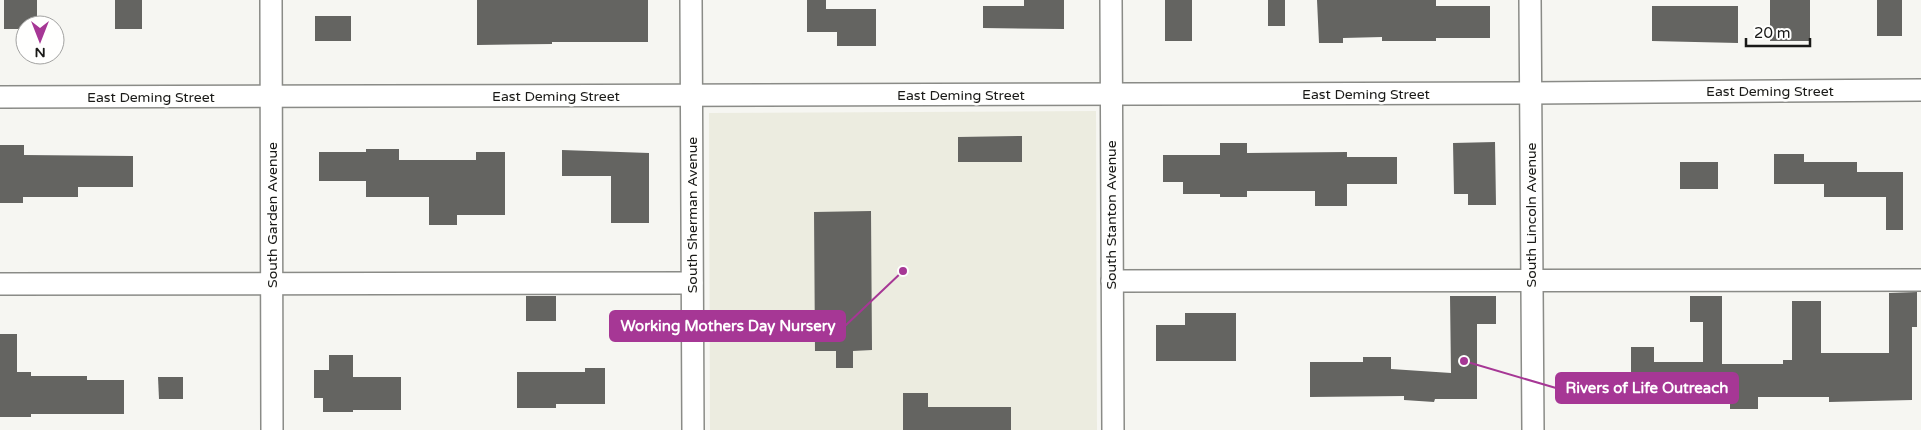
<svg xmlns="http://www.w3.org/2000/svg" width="1921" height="430" viewBox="0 0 1921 430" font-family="'Varela Round',sans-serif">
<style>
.built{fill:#ecece0}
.building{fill:#646461}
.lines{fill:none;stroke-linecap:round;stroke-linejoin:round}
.minor-casing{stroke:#8a8b87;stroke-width:24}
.minor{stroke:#fff;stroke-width:21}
.labels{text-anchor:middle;stroke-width:5;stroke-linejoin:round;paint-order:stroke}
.street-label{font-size:14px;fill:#191917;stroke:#fffffe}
.leader{fill:none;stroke:#a63795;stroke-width:2}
.callout-dot{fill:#a63795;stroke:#fffffe;stroke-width:2}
.callout{fill:#a63795;stroke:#a63795;stroke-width:2}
.callout-label{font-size:15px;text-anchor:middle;font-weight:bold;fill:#fff}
</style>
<rect width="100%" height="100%" fill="#f6f6f2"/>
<polygon class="built" points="1096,111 1097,430 710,430 709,113"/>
<g class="building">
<polygon points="4,0 37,0 37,25 25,25 25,29 4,29"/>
<rect x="115" y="0" width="27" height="29"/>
<polygon points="477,0 648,0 648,42 552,42 552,44 477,45"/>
<polygon points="807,0 826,0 826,9 876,9 876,46 837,46 837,32 807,32"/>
<polygon points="1024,0 1064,0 1064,29 983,28 983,6 1024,6"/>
<rect x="1165" y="0" width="27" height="41"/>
<rect x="1268" y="0" width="17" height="26"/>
<polygon points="1317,0 1436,0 1436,6 1490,6 1490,38 1436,38 1436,41 1382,41 1382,37 1343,38 1343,43 1319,43"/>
<rect x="1770" y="0" width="40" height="41"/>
<rect x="1877" y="0" width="25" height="36"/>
<polygon points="1652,6 1738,6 1738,43 1652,41"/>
<rect x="315" y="16" width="36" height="25"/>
<polygon points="1022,136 1022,162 958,162 958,137"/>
<polygon points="1495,142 1496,205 1468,205 1468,194 1454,194 1453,143"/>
<polygon points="1220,143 1247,143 1247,153 1347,152 1347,157 1397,157 1397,184 1347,184 1347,206 1315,206 1315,191 1247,191 1247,197 1220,197 1220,194 1183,194 1183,182 1163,182 1163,155 1220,155"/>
<polygon points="0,145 24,145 24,155 133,156 133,187 78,187 78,197 23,197 23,203 0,203"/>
<polygon points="366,149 399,149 399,160 476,160 476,152 505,152 505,215 457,215 457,225 429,225 429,197 366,197 366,181 319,181 319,152 366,152"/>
<polygon points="562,150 649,153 649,223 611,223 611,176 562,176"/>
<polygon points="1774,154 1804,154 1804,162 1857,162 1857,172 1903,172 1903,230 1886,230 1886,197 1824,197 1824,184 1774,184"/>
<rect x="1680" y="162" width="38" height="27"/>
<polygon points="871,211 872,350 853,351 853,368 836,368 836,351 815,351 814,212"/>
<polygon points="1917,292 1917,327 1912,327 1912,400 1829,402 1829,397 1758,397 1758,409 1730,409 1730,404 1631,402 1631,347 1654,347 1654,362 1703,362 1703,322 1690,322 1690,296 1722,296 1722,364 1783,364 1783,360 1792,360 1792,301 1821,301 1821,353 1889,353 1889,293"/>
<rect x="526" y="296" width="30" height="25"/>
<polygon points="1450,296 1496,296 1496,324 1477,324 1477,399 1435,399 1434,402 1404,400 1404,396 1310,397 1310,362 1363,362 1363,357 1391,357 1391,369 1451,373"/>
<polygon points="1185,313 1236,313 1236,361 1156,361 1156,325 1185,325"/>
<polygon points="0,334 17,334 17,372 31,372 31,376 87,376 87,380 124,380 124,414 31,414 31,417 0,417"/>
<polygon points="329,355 353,355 353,377 401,377 401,410 353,410 353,412 323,412 323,398 314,398 314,370 329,370"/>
<polygon points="585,368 605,368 605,404 556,404 556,408 517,408 517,372 585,372"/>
<polygon points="158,377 183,377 183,399 159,399"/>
<polygon points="903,393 928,393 928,407 1011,407 1011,430 903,430"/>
</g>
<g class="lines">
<g class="minor-casing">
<g id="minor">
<polyline points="271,0 272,430"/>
<polyline points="691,0 693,430"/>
<polyline points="1111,0 1113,430"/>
<polyline points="1530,0 1533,430"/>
<polyline points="0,97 1530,93 1921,90"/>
<polyline points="1112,281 1921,280"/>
<polyline points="0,284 692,283"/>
</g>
</g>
<use href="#minor" class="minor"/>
</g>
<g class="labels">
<g class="street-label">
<text x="1770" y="96">East Deming Street</text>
<text x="1366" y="99">East Deming Street</text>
<text x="961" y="100">East Deming Street</text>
<text x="556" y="101">East Deming Street</text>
<text x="151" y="102">East Deming Street</text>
<text transform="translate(272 215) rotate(-90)" y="5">South Garden Avenue</text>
<text transform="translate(692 215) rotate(-90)" y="5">South Sherman Avenue</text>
<text transform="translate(1111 215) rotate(-90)" y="5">South Stanton Avenue</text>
<text transform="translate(1531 215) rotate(-90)" y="5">South Lincoln Avenue</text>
</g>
</g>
<path class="leader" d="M903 271L845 326M1464 361L1556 388"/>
<g class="callout-dot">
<circle cx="903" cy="271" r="5"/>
<circle cx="1464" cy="361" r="5"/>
</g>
<g class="callout">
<rect x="610" y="311" width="235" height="30" rx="5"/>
<rect x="1556" y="373" width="182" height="30" rx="5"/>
</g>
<g class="callout-label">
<text x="728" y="331">Working Mothers Day Nursery</text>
<text x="1647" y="393">Rivers of Life Outreach</text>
</g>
<g transform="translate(40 40) rotate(180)"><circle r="24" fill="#fffffe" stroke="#a3a3a2"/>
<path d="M0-4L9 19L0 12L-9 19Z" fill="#a63795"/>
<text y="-8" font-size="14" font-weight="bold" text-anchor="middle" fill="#191917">N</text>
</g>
<path d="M1746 38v8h64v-8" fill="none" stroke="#191917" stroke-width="2.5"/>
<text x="1754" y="38" font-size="15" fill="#191917" stroke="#fffffe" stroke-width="4" paint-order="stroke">20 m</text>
</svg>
